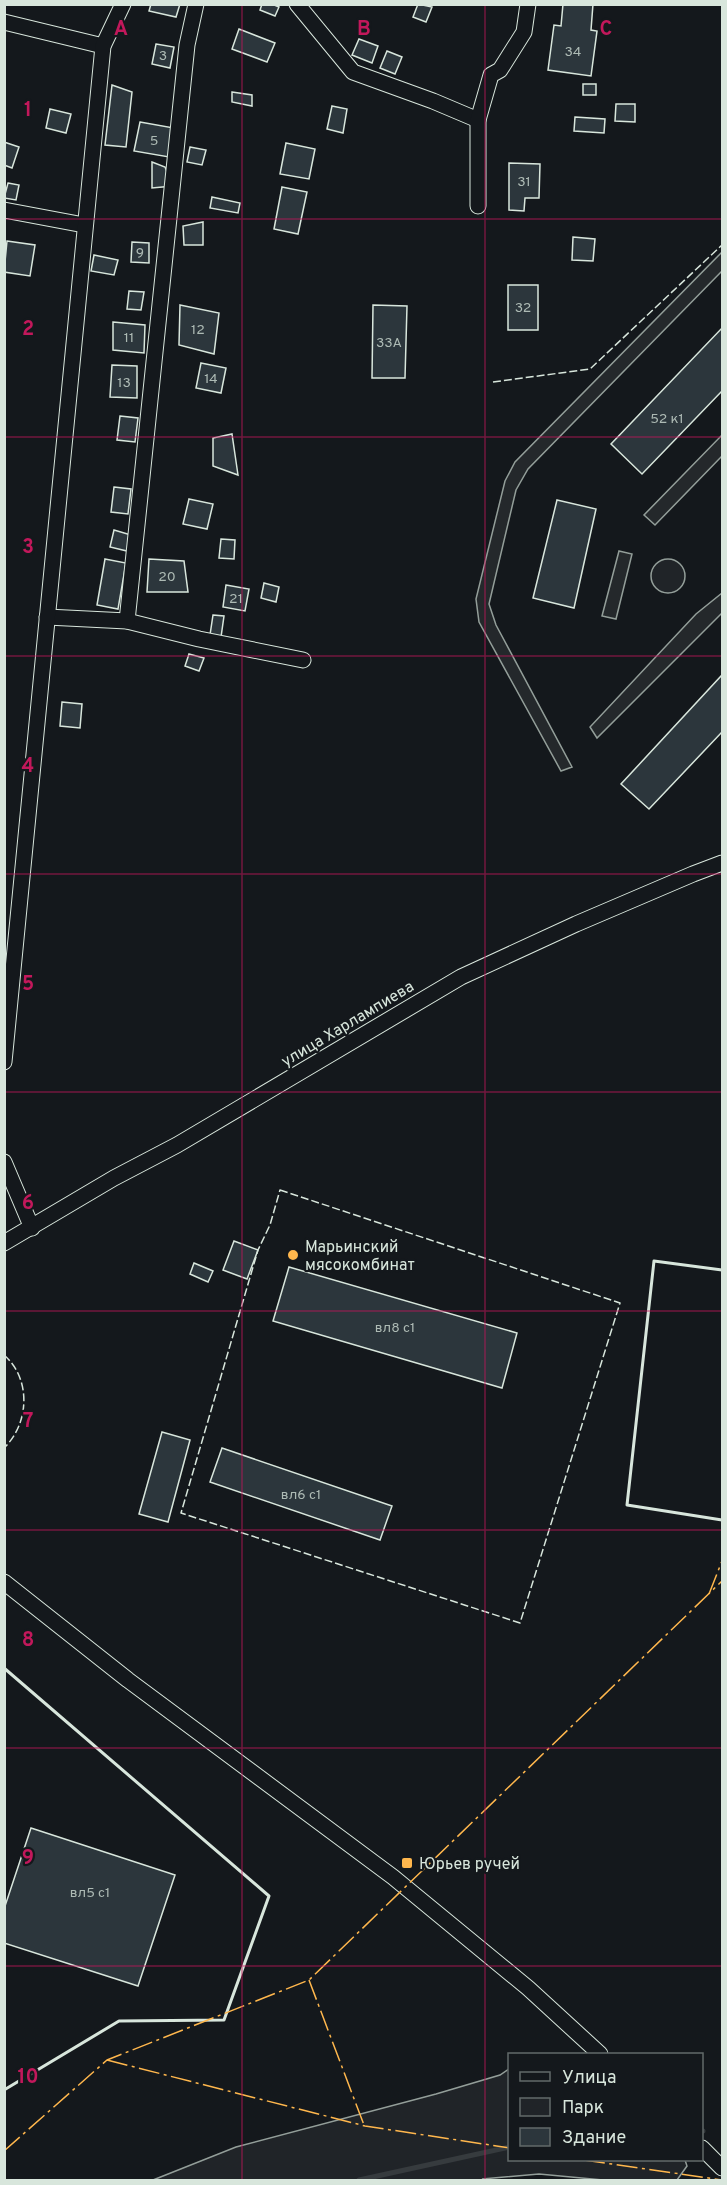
<svg xmlns="http://www.w3.org/2000/svg" width="727" height="2185" viewBox="0 0 727 2185" font-family="Overpass,sans-serif">
<style>
.green{fill:#202428;stroke:#939e99;stroke-width:1.5}
.parking{fill:#24282b;stroke:#939e99;stroke-width:1.5}
.lines{fill:none;stroke-linecap:round;stroke-linejoin:round}
.stream{stroke:#363b3e;stroke-width:5}
.building{fill:#2c363c;stroke:#d8e6dc;stroke-width:1.5}
.street-casing{stroke:#d8e6dc;stroke-width:17}
.street{stroke:#14181c;stroke-width:15}
.fence{stroke:#d8e6dc;stroke-width:1.5;stroke-dasharray:8 3;stroke-linecap:butt}
.wall{stroke:#d8e6dc;stroke-width:3}
.power{stroke:#ffb74d;stroke-width:1.5;stroke-dasharray:21 4.5 3 4.5;stroke-linecap:butt}
.grid{fill:none;stroke:#c2185b;stroke-width:1.5;stroke-opacity:0.55}
.poi-dot{fill:#ffb74d;stroke:#14181c;stroke-width:2}
.labels{text-anchor:middle;stroke-width:4.5;stroke-linejoin:round;paint-order:stroke}
.number-label{font-size:14px;fill:#adbab4}
.street-label{font-size:16px;fill:#d8e6dc;stroke:#14181c}
.poi-label{font-size:16px;fill:#d8e6dc;stroke:#14181c;text-anchor:start}
.grid-label{font-size:20px;text-anchor:middle;font-weight:bold;fill:#c2185b;stroke:#14181c;stroke-width:4.5;stroke-linejoin:round;paint-order:stroke}
</style>
<rect width="100%" height="100%" fill="#14181c"/>
<g class="green">
<circle cx="668" cy="576" r="17"/>
<polygon points="509,2069 510,2160 685,2160 687,2166 677,2180 603,2180 539,2174 482,2179 485,2180 153,2180 236,2147 436,2094 500,2075"/>
</g>
<g class="parking">
<polygon points="722,252 722,271 528,469 516,490 489,604 496,625 572,767 561,771 479,622 476,599 505,481 515,462"/>
<polygon points="722,435 722,456 655,525 644,515"/>
<polygon points="619,551 632,554 616,619 602,616"/>
<polygon points="722,593 722,613 597,738 590,727 696,614"/>
</g>
<g class="lines">
<g class="stream">
<polyline points="702,2131 703,2131"/>
<polyline points="359,2180 510,2147"/>
</g>
</g>
<g class="building">
<polygon points="151,4 180,4 176,17 149,11"/>
<polygon points="262,4 272,4 279,7 275,16 260,10"/>
<polygon points="418,4 432,7 426,22 413,17"/>
<polygon points="563,4 593,4 591,30 597,31 591,76 548,70 554,25 561,26"/>
<polygon points="239,29 275,43 267,62 232,49"/>
<polygon points="359,39 378,46 372,63 352,55"/>
<polygon points="156,44 174,47 170,68 152,64"/>
<polygon points="387,51 402,57 395,74 380,68"/>
<rect x="583" y="84" width="13" height="11"/>
<polygon points="112,85 132,92 126,147 105,145"/>
<polygon points="232,92 252,95 252,106 232,102"/>
<polygon points="616,104 635,104 635,122 615,121"/>
<polygon points="332,106 347,109 343,133 327,129"/>
<polygon points="50,109 71,114 66,133 46,128"/>
<polygon points="575,117 605,119 604,133 574,131"/>
<polygon points="140,122 174,128 169,157 134,151"/>
<polygon points="4,142 19,147 12,168 4,165"/>
<polygon points="286,143 315,149 309,179 280,174"/>
<polygon points="190,147 206,150 202,165 187,162"/>
<polygon points="152,162 165,167 173,186 152,188"/>
<polygon points="509,163 540,164 539,198 525,198 524,211 509,210"/>
<polygon points="8,183 19,185 16,200 4,198"/>
<polygon points="282,187 307,192 298,234 274,229"/>
<polygon points="212,197 240,203 238,213 210,208"/>
<polygon points="203,222 203,245 184,245 183,226"/>
<polygon points="573,237 595,239 593,261 572,260"/>
<polygon points="7,241 35,245 30,276 4,272"/>
<polygon points="132,242 149,243 149,263 131,262"/>
<polygon points="94,255 118,260 114,275 91,271"/>
<rect x="508" y="285" width="30" height="45"/>
<polygon points="129,291 144,292 141,310 127,309"/>
<polygon points="180,305 219,313 214,354 179,345"/>
<polygon points="373,305 407,306 405,378 372,378"/>
<polygon points="113,322 145,325 144,353 113,350"/>
<polygon points="722,328 722,391 642,474 611,444"/>
<polygon points="201,363 226,368 221,393 196,388"/>
<polygon points="112,365 137,366 137,398 110,397"/>
<polygon points="120,416 138,418 135,442 117,440"/>
<polygon points="232,434 238,475 213,466 213,438"/>
<polygon points="114,487 131,489 128,514 111,512"/>
<polygon points="189,499 213,504 207,529 183,524"/>
<polygon points="557,500 596,509 574,608 533,598"/>
<polygon points="114,530 131,535 127,551 110,547"/>
<polygon points="221,539 235,540 234,559 219,558"/>
<polygon points="105,559 126,563 118,609 97,605"/>
<polygon points="149,559 184,561 188,592 147,592"/>
<polygon points="264,583 279,587 276,602 261,598"/>
<polygon points="226,585 249,589 245,611 223,607"/>
<polygon points="213,615 224,616 221,637 210,635"/>
<polygon points="189,654 204,658 199,671 185,666"/>
<polygon points="722,675 722,732 649,809 621,784"/>
<polygon points="62,702 82,704 80,728 60,726"/>
<polygon points="234,1241 258,1250 247,1279 223,1270"/>
<polygon points="194,1263 213,1271 208,1282 190,1274"/>
<polygon points="289,1267 517,1333 502,1388 273,1321"/>
<polygon points="162,1432 190,1440 168,1522 139,1514"/>
<polygon points="222,1448 392,1506 380,1540 210,1482"/>
<polygon points="31,1828 175,1875 138,1986 4,1943 4,1909"/>
</g>
<g class="lines">
<g class="street-casing">
<g id="street">
<polyline points="297,4 353,72 433,101 478,120"/>
<polyline points="4,22 103,46"/>
<polyline points="478,206 478,120 491,75 500,70 524,32 528,4"/>
<polyline points="4,210 84,225"/>
<polyline points="47,617 127,621 199,639 303,660"/>
<polyline points="127,621 187,45 196,4"/>
<polyline points="4,1062 103,46 123,4"/>
<polyline points="4,1162 32,1228"/>
<polyline points="4,1243 114,1178 177,1145 461,977 576,924 693,874 722,863"/>
<polyline points="4,1582 128,1680 393,1877 528,1988 600,2054"/>
<polyline points="702,2148 722,2168"/>
</g>
</g>
<use href="#street" class="street"/>
<g class="fence">
<polyline points="493,382 590,369 722,245"/>
<polygon points="280,1190 620,1303 520,1623 181,1513 258,1250 270,1225"/>
<path d="M4 1355C31 1378 30 1423 4 1448"/>
</g>
<g class="wall">
<polyline points="722,1270 654,1261 627,1505 722,1520"/>
<polyline points="4,1668 269,1896 224,2020 119,2021 4,2090"/>
</g>
<g class="power">
<polyline points="709,1594 722,1561"/>
<polyline points="309,1980 364,2125"/>
<polyline points="107,2060 365,2126 510,2148"/>
<polyline points="4,2151 107,2060 309,1980 722,1581"/>
<polyline points="584,2160 722,2180"/>
</g>
</g>
<path class="grid" d="M242 4V2180M485 4V2180M4 219H722M4 437H722M4 656H722M4 874H722M4 1092H722M4 1311H722M4 1530H722M4 1748H722M4 1966H722"/>
<g class="poi-dot">
<circle cx="293" cy="1255" r="6"/>
<rect x="401" y="1857" width="12" height="12" rx="3"/>
</g>
<g class="labels">
<g class="number-label">
<text x="573" y="56">34</text>
<text x="163" y="60">3</text>
<text x="154" y="145">5</text>
<text x="524" y="186">31</text>
<text x="140" y="257">9</text>
<text x="523" y="312">32</text>
<text x="198" y="334">12</text>
<text x="129" y="342">11</text>
<text x="389" y="347">33А</text>
<text x="211" y="383">14</text>
<text x="124" y="387">13</text>
<text x="667" y="423">52 к1</text>
<text x="167" y="581">20</text>
<text x="236" y="603">21</text>
<text x="395" y="1332">вл8 с1</text>
<text x="301" y="1499">вл6 с1</text>
<text x="90" y="1897">вл5 с1</text>
</g>
<g class="street-label">
<text transform="translate(347 1023) rotate(-31)" y="6">улица Харлампиева</text>
</g>
<g class="poi-label">
<text x="305" y="1252">Марьинский<tspan x="305" dy="18">мясокомбинат</tspan></text>
<text x="419" y="1869">Юрьев ручей</text>
</g>
</g>
<g class="grid-label">
<text x="121" y="35">A</text>
<text x="364" y="35">B</text>
<text x="606" y="35">C</text>
<text x="28" y="116">1</text>
<text x="28" y="335">2</text>
<text x="28" y="553">3</text>
<text x="28" y="772">4</text>
<text x="28" y="990">5</text>
<text x="28" y="1209">6</text>
<text x="28" y="1427">7</text>
<text x="28" y="1646">8</text>
<text x="28" y="1864">9</text>
<text x="28" y="2083">10</text>
</g>
<rect width="727" height="2185" fill="none" stroke="#d8e6dc" stroke-width="12"/>
<rect x="508" y="2053" width="195" height="108" fill="#14181c" stroke="#626a69" stroke-width="1.5"/>
<rect x="520" y="2072" width="30" height="9" fill="#14181c" stroke="#626a69" stroke-width="1.5"/>
<text x="562" y="2083" font-size="18" fill="#d8e6dc">Улица</text>
<rect x="520" y="2098" width="30" height="18" fill="#202428" stroke="#626a69" stroke-width="1.5"/>
<text x="562" y="2113" font-size="18" fill="#d8e6dc">Парк</text>
<rect x="520" y="2128" width="30" height="18" fill="#2c363c" stroke="#626a69" stroke-width="1.5"/>
<text x="562" y="2143" font-size="18" fill="#d8e6dc">Здание</text>
</svg>
